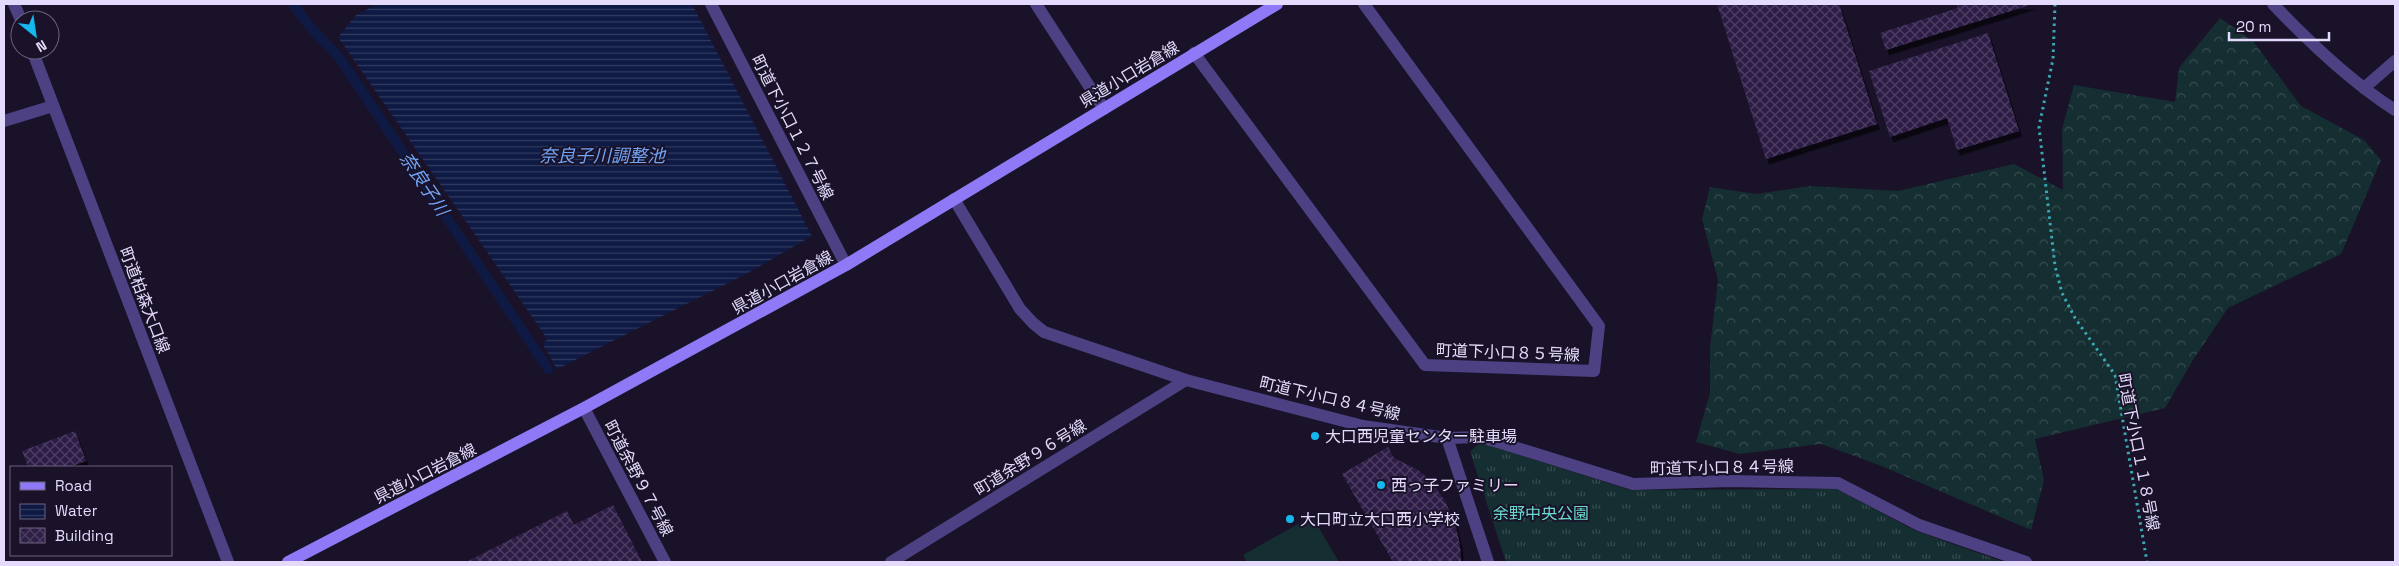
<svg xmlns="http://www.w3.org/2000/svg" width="2399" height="566" viewBox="0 0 2399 566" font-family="'Space Grotesk','Noto Sans JP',sans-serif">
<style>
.grass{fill:url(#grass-tufts)}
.forest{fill:url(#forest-crowns)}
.pitch{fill:#152e31}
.water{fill:url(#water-rules)}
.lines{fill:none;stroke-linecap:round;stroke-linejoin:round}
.stream{stroke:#0f1a44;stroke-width:10}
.building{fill:url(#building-cross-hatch);filter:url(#shadow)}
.path{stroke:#39a8b3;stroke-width:3;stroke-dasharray:2.5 4;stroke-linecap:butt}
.minor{stroke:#4d4183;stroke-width:12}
.tertiary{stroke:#4d4183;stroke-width:12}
.secondary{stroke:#8f79f6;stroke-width:12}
.poi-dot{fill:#15b8ee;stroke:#191228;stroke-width:2}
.labels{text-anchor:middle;stroke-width:4;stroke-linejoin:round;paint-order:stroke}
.street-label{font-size:16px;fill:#e4dbfc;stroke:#191228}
.poi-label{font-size:16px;fill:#e4dbfc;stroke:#191228;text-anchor:start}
.park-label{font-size:16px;fill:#6bd8ce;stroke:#191228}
.water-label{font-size:18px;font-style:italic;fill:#71a4f5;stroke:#191228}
</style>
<defs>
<pattern id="grass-tufts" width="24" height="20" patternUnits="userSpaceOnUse" patternTransform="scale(1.25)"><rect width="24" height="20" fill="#152e31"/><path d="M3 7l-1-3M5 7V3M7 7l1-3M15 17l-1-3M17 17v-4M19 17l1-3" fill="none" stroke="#374c50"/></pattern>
<pattern id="forest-crowns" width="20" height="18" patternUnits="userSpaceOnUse" patternTransform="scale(1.25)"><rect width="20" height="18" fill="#152e31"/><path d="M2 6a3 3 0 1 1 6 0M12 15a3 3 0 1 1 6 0" fill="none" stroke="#374c50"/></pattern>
<pattern id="water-rules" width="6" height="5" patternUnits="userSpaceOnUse" patternTransform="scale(1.25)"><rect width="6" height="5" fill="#0f1a44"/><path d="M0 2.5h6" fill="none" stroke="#323b60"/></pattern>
<pattern id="building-cross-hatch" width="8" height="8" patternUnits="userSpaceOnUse" patternTransform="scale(1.25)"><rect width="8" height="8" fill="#2e1f47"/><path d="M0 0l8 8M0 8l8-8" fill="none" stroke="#4c3f62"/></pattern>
<filter id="shadow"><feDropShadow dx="3" dy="5.5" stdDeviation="0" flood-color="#0009"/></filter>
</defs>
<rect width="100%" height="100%" fill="#191228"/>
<polygon class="grass" points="1480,442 1630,490 1836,489 1916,531 2004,562 1506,562 1470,452"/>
<polygon class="forest" points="2220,18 2253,41 2301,106 2364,140 2381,160 2341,254 2228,308 2193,360 2165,408 2035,439 2044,480 2031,530 1879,465 1821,444 1740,454 1696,442 1710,393 1710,347 1718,280 1702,219 1710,187 1756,194 1811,186 1898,191 2014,164 2063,190 2062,129 2074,85 2175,102 2179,68"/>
<polygon class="pitch" points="1312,516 1339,562 1247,562 1243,555"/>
<polygon class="water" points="378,4 692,4 812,236 748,273 557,369 542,343 547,340 544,334 338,37 356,15"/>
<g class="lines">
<polyline class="stream" points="293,4 309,26 339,57 548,369"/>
</g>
<g class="building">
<polygon points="1717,4 1839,4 1877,124 1766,159"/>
<polygon points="1956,4 2033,4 1886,50 1880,33 1958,8"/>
<polygon points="1988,33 2019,131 1957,150 1947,118 1890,137 1869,71"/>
<polygon points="75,431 86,461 69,467 28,467 22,451"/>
<polygon points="1388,447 1394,458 1418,470 1431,481 1445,501 1455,523 1460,545 1461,562 1393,562 1342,474"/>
<polygon points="613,505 642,562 466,562 567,511 574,525"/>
</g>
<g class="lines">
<polyline class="path" points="2055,4 2053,59 2039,127 2055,266 2062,293 2075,318 2115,375 2147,562"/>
<g class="minor">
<polyline points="711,4 846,265"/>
<polyline points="1036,4 1104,109"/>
<polyline points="1194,53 1425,365 1594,371 1599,326 1364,4"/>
<polyline points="2364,88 2395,61"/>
<polyline points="4,121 53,106"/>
<polyline points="954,199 1020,309 1033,323 1044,332 1186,380 1363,426 1447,438 1482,437 1633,484 1730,481 1838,483 1919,525 2026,562"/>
<polyline points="584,408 665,562"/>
<polyline points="1447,438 1488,562"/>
<polyline points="891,562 1186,380"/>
</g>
<g class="tertiary">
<polyline points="14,4 21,20"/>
<path d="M2273 4C2310 43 2350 81 2395 110"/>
<polyline points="32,50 228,562"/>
</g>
<polyline class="secondary" points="288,562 584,408 846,265 1277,4"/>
</g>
<g class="poi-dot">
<circle cx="1315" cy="436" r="5"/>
<circle cx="1381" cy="485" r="5"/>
<circle cx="1290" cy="519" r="5"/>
</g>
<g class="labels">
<g class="street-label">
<text transform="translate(1129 74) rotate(-31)" y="6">県道小口岩倉線</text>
<text transform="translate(793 127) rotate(63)" y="6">町道下小口１２７号線</text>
<text transform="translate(782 282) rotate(-29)" y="6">県道小口岩倉線</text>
<text transform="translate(145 300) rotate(69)" y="6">町道柏森大口線</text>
<text transform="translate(1508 352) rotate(2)" y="6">町道下小口８５号線</text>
<text transform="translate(1330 398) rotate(13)" y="6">町道下小口８４号線</text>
<text transform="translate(2139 452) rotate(79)" y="6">町道下小口１１８号線</text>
<text transform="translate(1030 457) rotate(-32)" y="6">町道余野９６号線</text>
<text transform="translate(1722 467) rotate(-1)" y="6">町道下小口８４号線</text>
<text transform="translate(425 473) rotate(-27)" y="6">県道小口岩倉線</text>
<text transform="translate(639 478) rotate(62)" y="6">町道余野９７号線</text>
</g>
<g class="poi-label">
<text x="1325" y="442">大口西児童センター駐車場</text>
<text x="1391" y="491">西っ子ファミリー</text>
<text x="1300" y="525">大口町立大口西小学校</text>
</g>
<g class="park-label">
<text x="1541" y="519">余野中央公園</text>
</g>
<g class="water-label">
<text x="602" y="162">奈良子川調整池</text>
<text transform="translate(424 184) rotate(56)" y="6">奈良子川</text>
</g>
</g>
<rect width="2399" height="566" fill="none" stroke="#e4dbfc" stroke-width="10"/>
<rect x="10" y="466" width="162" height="90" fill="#191228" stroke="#6a627d"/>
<rect x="20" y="482" width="25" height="8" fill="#8f79f6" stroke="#6a627d"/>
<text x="55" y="491" font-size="15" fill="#e4dbfc">Road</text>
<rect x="20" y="504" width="25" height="15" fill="url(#water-rules)" stroke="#6a627d"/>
<text x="55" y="516" font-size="15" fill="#e4dbfc">Water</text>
<rect x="20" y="528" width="25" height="15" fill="url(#building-cross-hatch)" stroke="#6a627d"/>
<text x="55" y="541" font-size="15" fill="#e4dbfc">Building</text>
<g transform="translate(35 35) rotate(150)"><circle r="24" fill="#191228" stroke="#6a627d"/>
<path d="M0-4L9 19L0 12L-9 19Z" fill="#15b8ee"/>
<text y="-8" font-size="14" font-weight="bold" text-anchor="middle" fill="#e4dbfc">N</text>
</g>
<path d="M2229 32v8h100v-8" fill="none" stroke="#e4dbfc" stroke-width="2.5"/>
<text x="2236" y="32" font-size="15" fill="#e4dbfc" stroke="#191228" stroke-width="4" paint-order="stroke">20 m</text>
</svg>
